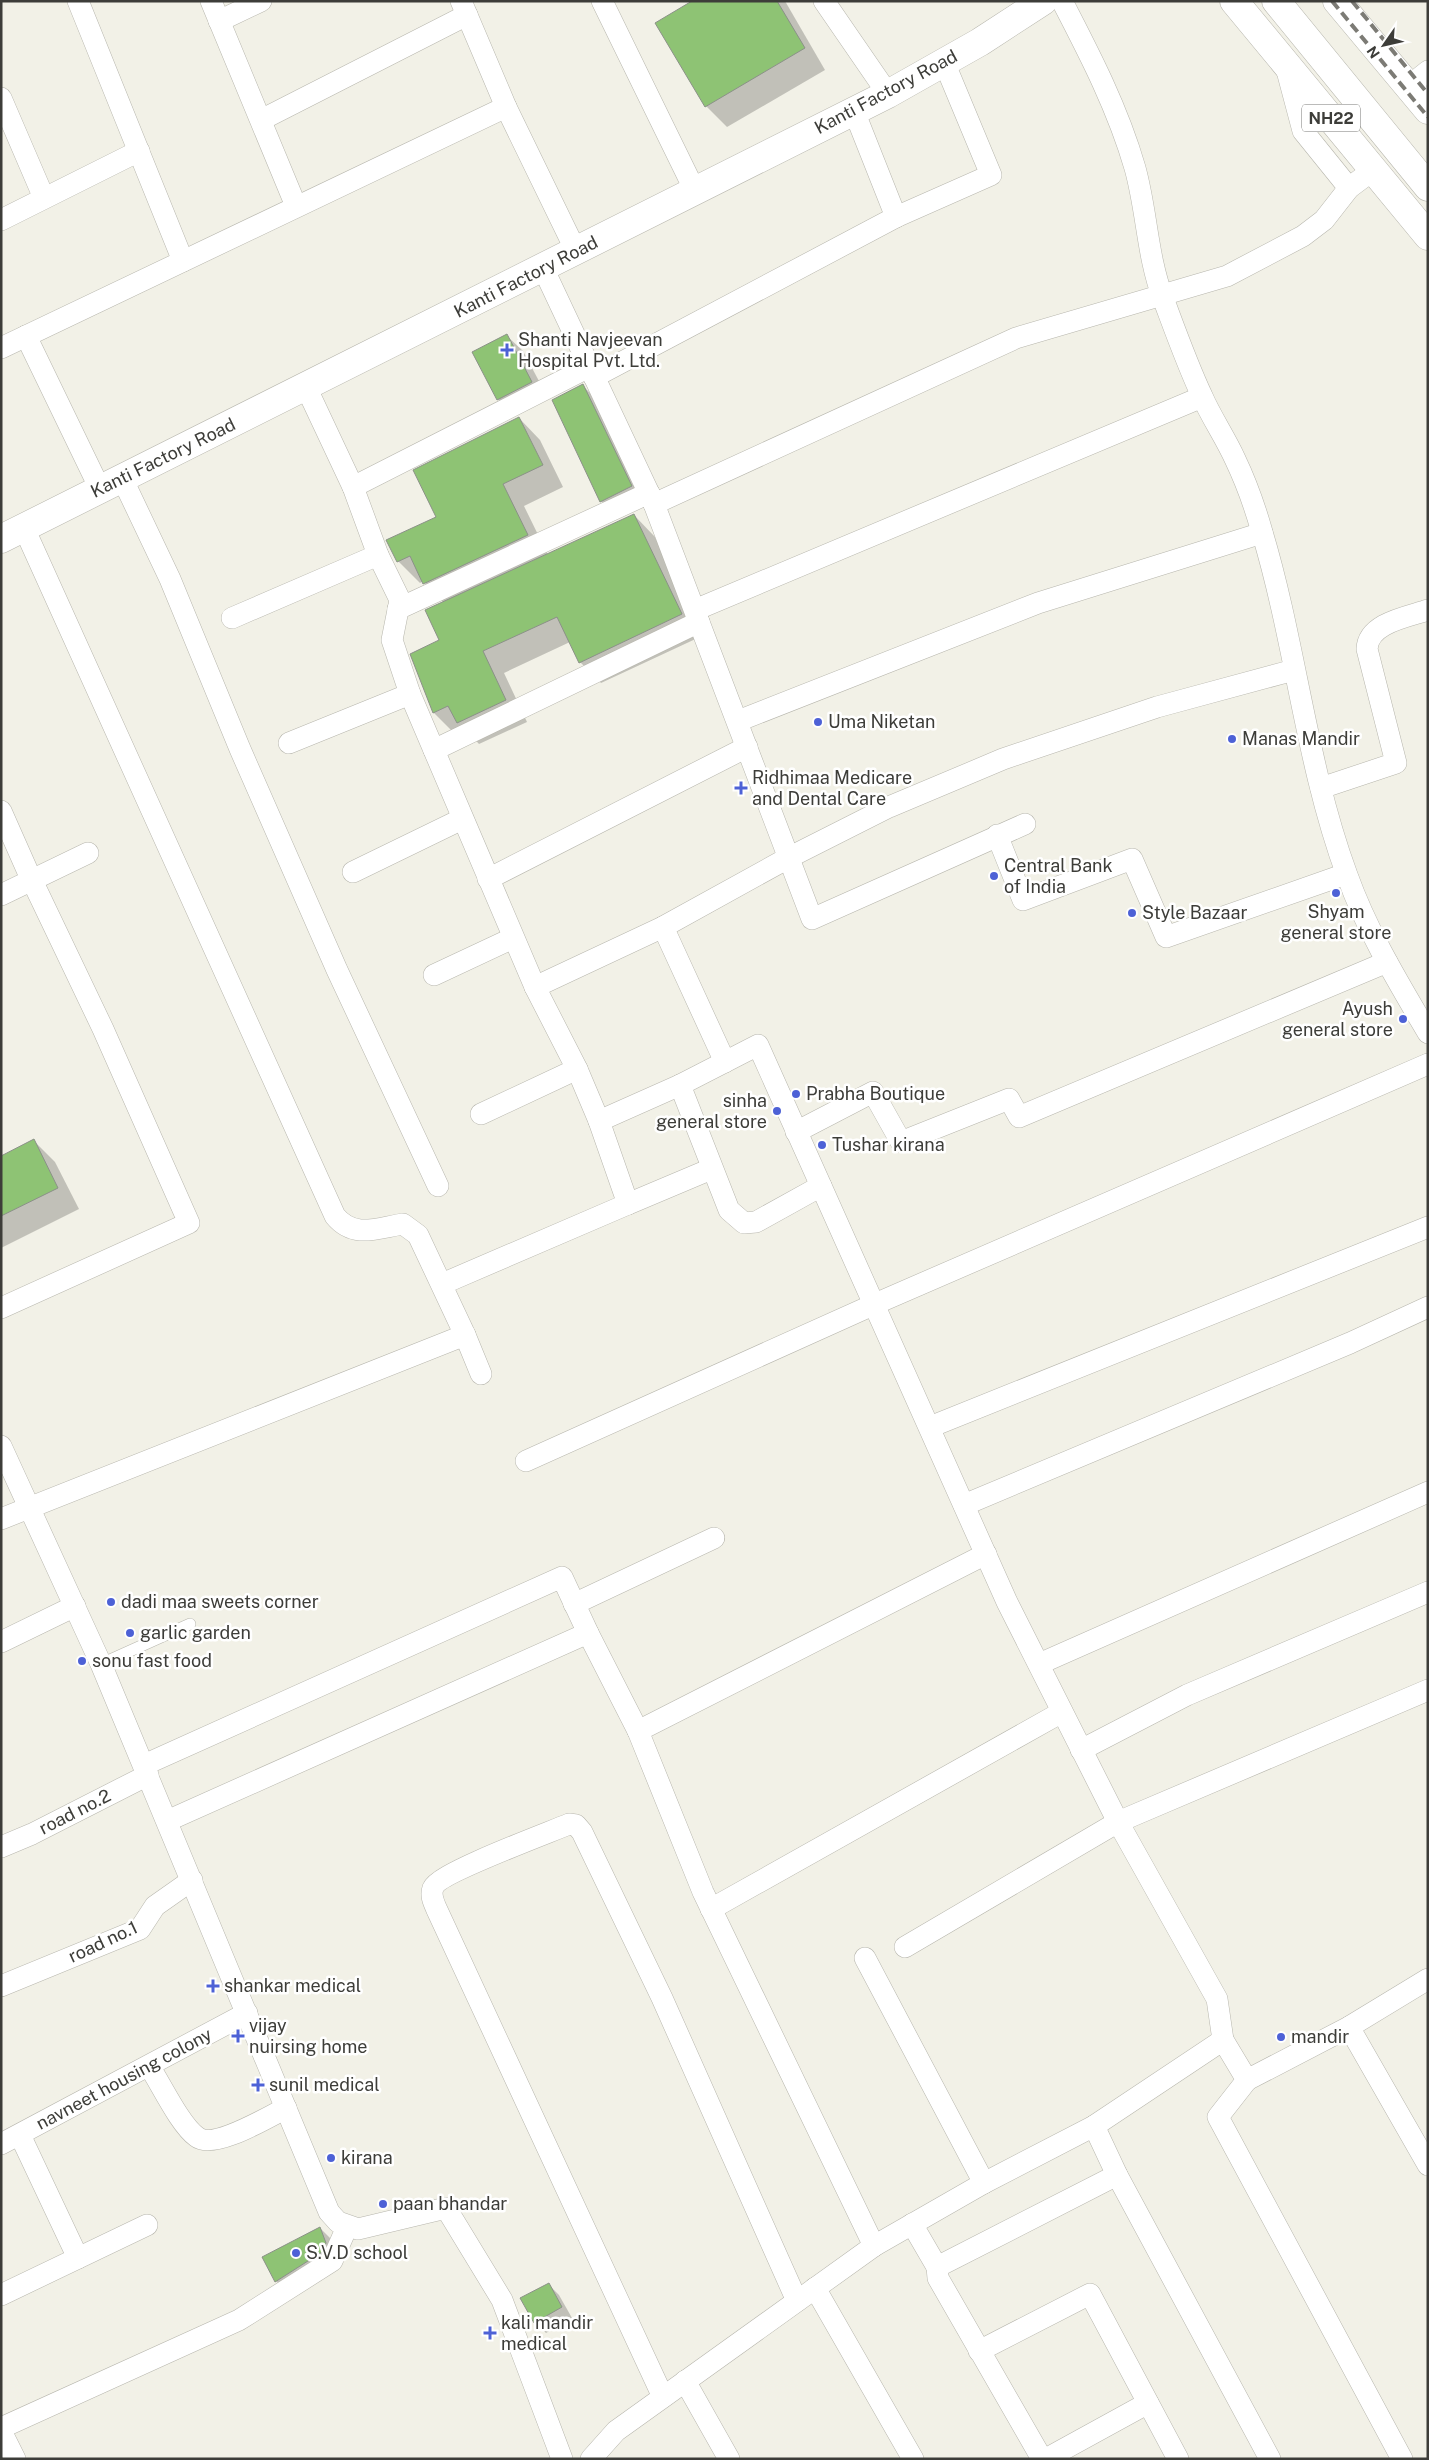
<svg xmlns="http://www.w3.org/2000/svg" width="1429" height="2460" viewBox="0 0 1429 2460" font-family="'Public Sans',sans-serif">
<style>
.shadow{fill:#0003}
.building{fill:#8ec374;stroke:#8b9188}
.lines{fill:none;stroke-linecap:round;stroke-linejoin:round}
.lane-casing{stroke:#b7b6ad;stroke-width:12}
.street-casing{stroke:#b7b6ad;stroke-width:22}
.secondary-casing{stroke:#b7b6ad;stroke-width:29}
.highway-casing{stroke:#b7b6ad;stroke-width:29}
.lane{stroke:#fff;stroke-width:11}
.street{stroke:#fff;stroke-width:21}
.secondary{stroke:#fff;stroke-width:28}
.highway{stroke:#fff;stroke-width:28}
.rail{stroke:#7c7b75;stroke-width:4;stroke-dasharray:10 5;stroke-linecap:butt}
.poi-dot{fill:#4d61d6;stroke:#fff;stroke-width:2}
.labels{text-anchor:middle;stroke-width:5;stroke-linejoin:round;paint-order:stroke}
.shield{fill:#fff;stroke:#777774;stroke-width:1}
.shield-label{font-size:16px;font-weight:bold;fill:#3d3d39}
.street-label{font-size:18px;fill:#3d3d39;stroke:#fff}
.poi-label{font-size:18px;fill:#3d3d39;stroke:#fff;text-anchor:start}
</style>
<rect width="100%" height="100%" fill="#f2f1e7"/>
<g class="shadow">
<polygon points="694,1 785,1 825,70 727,127 706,106"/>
<polygon points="506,335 523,351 548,398 515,415 498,399"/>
<polygon points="583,386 599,402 647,502 618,517 601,501"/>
<polygon points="519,418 540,440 563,487 524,506 548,555 634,515 655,537 702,636 601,683 580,662 570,642 504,673 527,722 479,744 465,729 455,734 434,713 444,603 423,581 420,583 398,561"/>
<polygon points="34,1141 55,1162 79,1209 1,1248 1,1157"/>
<polygon points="320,2228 336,2244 292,2297 276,2281 264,2258"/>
<polygon points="548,2284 559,2295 572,2318 546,2333 535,2322"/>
</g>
<g class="building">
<polygon points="692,1 777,1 805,48 705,107 655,23"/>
<polygon points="507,334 532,382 497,400 472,352"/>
<polygon points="583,384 632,486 600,502 552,400"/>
<polygon points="519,417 543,465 503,484 528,535 423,584 410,556 397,562 386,540 436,517 413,470"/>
<polygon points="634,514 682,614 579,663 557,617 483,651 506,700 457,723 448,706 433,713 410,654 439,640 425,610"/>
<polygon points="34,1139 58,1188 1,1216 1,1156"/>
<polygon points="320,2227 326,2243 322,2252 275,2282 262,2257"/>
<polygon points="549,2283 562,2307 534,2323 520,2298"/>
</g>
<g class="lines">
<g class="lane-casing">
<polyline id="lane" points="101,1664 190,1624"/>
</g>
<g class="street-casing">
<g id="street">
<polyline points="78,1 183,261"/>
<polyline points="211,1 296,206"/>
<polyline points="461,1 506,107 576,251"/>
<polyline points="602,1 695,191"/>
<polyline points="824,1 888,94"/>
<path d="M1062 1C1090 55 1118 109 1135 168 1147 211 1147 256 1163 298 1175 330 1187 364 1202 396 1211 417 1225 437 1235 459 1246 482 1255 507 1262 532 1296 645 1306 764 1347 875 1367 931 1398 982 1428 1033"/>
<polyline points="219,21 261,1"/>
<polyline points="1286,67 1303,131 1349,188"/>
<polyline points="1408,87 1428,71"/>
<polyline points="1,98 44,198"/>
<polyline points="854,111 896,217"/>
<polyline points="261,120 467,15"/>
<polyline points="1,220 139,151"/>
<polyline points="543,268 654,504 812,919 1025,824"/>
<polyline points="26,336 100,489"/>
<polyline points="1,348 506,107"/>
<polyline points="594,377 896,217 991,175 944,62"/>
<polyline points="122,478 170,579 240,749 337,970 438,1186"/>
<polyline points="353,487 589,367"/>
<polyline points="654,504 1016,338 1227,276 1303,236 1324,220 1349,188 1373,170"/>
<path d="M24 528 335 1216C354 1239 377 1228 403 1224L418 1235 465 1335"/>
<polyline points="378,555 400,600 392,640 410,694 535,987 577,1069 481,1114"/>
<polyline points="398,609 649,493"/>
<polyline points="695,610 1202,397"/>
<polyline points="232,618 378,555 353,487 306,387"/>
<polyline points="738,721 1038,603 1262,533"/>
<polyline points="289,743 410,694"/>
<polyline points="434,750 699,622"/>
<path d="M1321 788 1396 763 1367 649C1368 623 1407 617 1428 610"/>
<polyline points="1,811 28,872 103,1029 189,1223 1,1308"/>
<polyline points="997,835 1023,900 1132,859 1166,937 1346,874"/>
<polyline points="353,872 462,819"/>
<polyline points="488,879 747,747"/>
<polyline points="1,895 88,853"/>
<polyline points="663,927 725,1062"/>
<polyline points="434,975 513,938"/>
<polyline points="535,987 663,927 788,858 889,807 1003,759 1157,707 1294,670"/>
<polyline points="577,1069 599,1121"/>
<polyline points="680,1085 729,1210 744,1223 756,1222 821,1186"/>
<polyline points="796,1132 873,1092 901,1142 1009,1099 1019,1117 1387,962"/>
<polyline points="628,1204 711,1169"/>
<polyline points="442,1284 628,1204 599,1121 680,1085 758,1045 1007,1602 1118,1822 1217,1999 1223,2040"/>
<polyline points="930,1427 1428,1227"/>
<polyline points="1,1446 101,1664 329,2212 338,2222 358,2229 446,2208 502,2300 562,2459"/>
<polyline points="526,1461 875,1304 1428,1064"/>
<polyline points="964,1505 1350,1343 1428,1307"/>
<polyline points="1,1519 465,1335 481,1374"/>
<polyline points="574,1604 714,1538"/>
<polyline points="1,1642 75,1606"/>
<polyline points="1039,1664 1428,1492"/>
<polyline points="1081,1750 1187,1695 1428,1592"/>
<polyline points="144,1765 562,1577 588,1633"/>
<polyline points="167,1821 588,1633 638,1731"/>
<polyline points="1,1847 32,1834 148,1775"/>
<polyline points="711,1909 1062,1712"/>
<polyline points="905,1947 1118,1822 1428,1690"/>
<polyline points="865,1958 984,2183"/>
<polyline points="1,1986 140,1929 155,1906 192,1880"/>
<polyline points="1349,2027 1428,2165"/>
<path d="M149 2066C161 2084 180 2125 197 2137 214 2150 268 2117 286 2108"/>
<polyline points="1247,2080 1218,2117 1402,2459"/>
<polyline points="1094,2126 1117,2175 1270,2459"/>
<polyline points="20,2135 78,2258"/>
<polyline points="1,2144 247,2013"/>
<polyline points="912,2224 937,2267"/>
<polyline points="874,2246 703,1892 638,1731 986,1554"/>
<polyline points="815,2288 913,2459"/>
<polyline points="1,2295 147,2225"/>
<polyline points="979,2351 1090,2294 1178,2459"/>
<polyline points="685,2381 729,2459"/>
<path d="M663 2397 437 1910C434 1903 430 1896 433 1888 439 1873 548 1833 569 1824L576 1825 582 1832 662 1998 797 2301"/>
<polyline points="1,2428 239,2320 332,2261 347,2227"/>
<polyline points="1,2431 15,2459"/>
<polyline points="591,2459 616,2431 874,2246 984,2183 1094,2126 1223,2040 1247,2080 1349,2027 1428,1979"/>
<polyline points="1042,2459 938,2278 937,2267 1117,2175"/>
<polyline points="1046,2459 1148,2403"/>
</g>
</g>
<g class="secondary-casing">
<g id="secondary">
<polyline points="1337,1 1428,110"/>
<polyline points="1,539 888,94 980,42 1043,1"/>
</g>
</g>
<g class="highway-casing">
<g id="highway">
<polyline points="1234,1 1428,236"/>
<polyline points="1276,1 1428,187"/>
</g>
</g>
<use href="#lane" class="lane"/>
<use href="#street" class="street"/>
<use href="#secondary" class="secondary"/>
<use href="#highway" class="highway"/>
<g class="rail">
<polyline points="1332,1 1428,117"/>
<polyline points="1352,1 1428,94"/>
</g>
</g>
<g class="poi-dot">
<path d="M504.5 342.5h5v5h5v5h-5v5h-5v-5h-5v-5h5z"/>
<circle cx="818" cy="722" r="5"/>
<circle cx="1232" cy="739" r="5"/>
<path d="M738.5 780.5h5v5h5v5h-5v5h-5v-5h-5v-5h5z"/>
<circle cx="994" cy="876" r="5"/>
<circle cx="1336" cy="893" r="5"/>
<circle cx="1132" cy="913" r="5"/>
<circle cx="1403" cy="1019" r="5"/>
<circle cx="796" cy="1094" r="5"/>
<circle cx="777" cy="1111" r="5"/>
<circle cx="822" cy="1145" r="5"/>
<circle cx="111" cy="1602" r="5"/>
<circle cx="130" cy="1633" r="5"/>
<circle cx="82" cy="1661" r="5"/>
<path d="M210.5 1978.5h5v5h5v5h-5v5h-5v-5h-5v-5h5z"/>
<path d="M235.5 2028.5h5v5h5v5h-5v5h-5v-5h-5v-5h5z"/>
<circle cx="1281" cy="2037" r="5"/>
<path d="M255.5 2077.5h5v5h5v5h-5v5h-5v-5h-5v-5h5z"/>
<circle cx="331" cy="2158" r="5"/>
<circle cx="383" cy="2204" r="5"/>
<circle cx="296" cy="2253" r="5"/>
<path d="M487.5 2325.5h5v5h5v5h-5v5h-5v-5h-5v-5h5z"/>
</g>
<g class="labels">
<rect class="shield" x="1302" y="104.5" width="58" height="27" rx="4"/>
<g class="shield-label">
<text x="1331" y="124">NH22</text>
</g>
<g class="street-label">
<text transform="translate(886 92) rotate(-28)" y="6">Kanti Factory Road</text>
<text transform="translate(526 277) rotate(-27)" y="6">Kanti Factory Road</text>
<text transform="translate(163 458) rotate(-26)" y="6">Kanti Factory Road</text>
<text transform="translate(75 1812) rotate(-27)" y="6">road no.2</text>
<text transform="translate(103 1942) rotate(-25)" y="6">road no.1</text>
<text transform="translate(124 2079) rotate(-28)" y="6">navneet housing colony</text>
</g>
<g class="poi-label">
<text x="518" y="346">Shanti Navjeevan<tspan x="518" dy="21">Hospital Pvt. Ltd.</tspan></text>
<text x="828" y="728">Uma Niketan</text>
<text x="1242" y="745">Manas Mandir</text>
<text x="752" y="784">Ridhimaa Medicare<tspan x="752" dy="21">and Dental Care</tspan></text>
<text x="1004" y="872">Central Bank<tspan x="1004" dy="21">of India</tspan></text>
<text x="1336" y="918" text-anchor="middle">Shyam<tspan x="1336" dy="21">general store</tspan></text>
<text x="1142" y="919">Style Bazaar</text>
<text x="1393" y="1015" text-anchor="end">Ayush<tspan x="1393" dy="21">general store</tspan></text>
<text x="806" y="1100">Prabha Boutique</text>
<text x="767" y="1107" text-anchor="end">sinha<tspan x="767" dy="21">general store</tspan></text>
<text x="832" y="1151">Tushar kirana</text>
<text x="121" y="1608">dadi maa sweets corner</text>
<text x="140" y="1639">garlic garden</text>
<text x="92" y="1667">sonu fast food</text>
<text x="224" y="1992">shankar medical</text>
<text x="249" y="2032">vijay<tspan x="249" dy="21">nuirsing home</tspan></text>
<text x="1291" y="2043">mandir</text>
<text x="269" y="2091">sunil medical</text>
<text x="341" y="2164">kirana</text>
<text x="393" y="2210">paan bhandar</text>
<text x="306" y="2259">S.V.D school</text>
<text x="501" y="2329">kali mandir<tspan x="501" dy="21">medical</tspan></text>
</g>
</g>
<rect width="1429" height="2460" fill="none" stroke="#3d3d39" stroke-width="5"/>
<g transform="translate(1384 45) rotate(236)" stroke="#ffffff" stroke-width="4" paint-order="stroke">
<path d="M0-4L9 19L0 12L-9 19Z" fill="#3d3d39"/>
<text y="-8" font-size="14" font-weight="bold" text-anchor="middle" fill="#3d3d39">N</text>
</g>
</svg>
